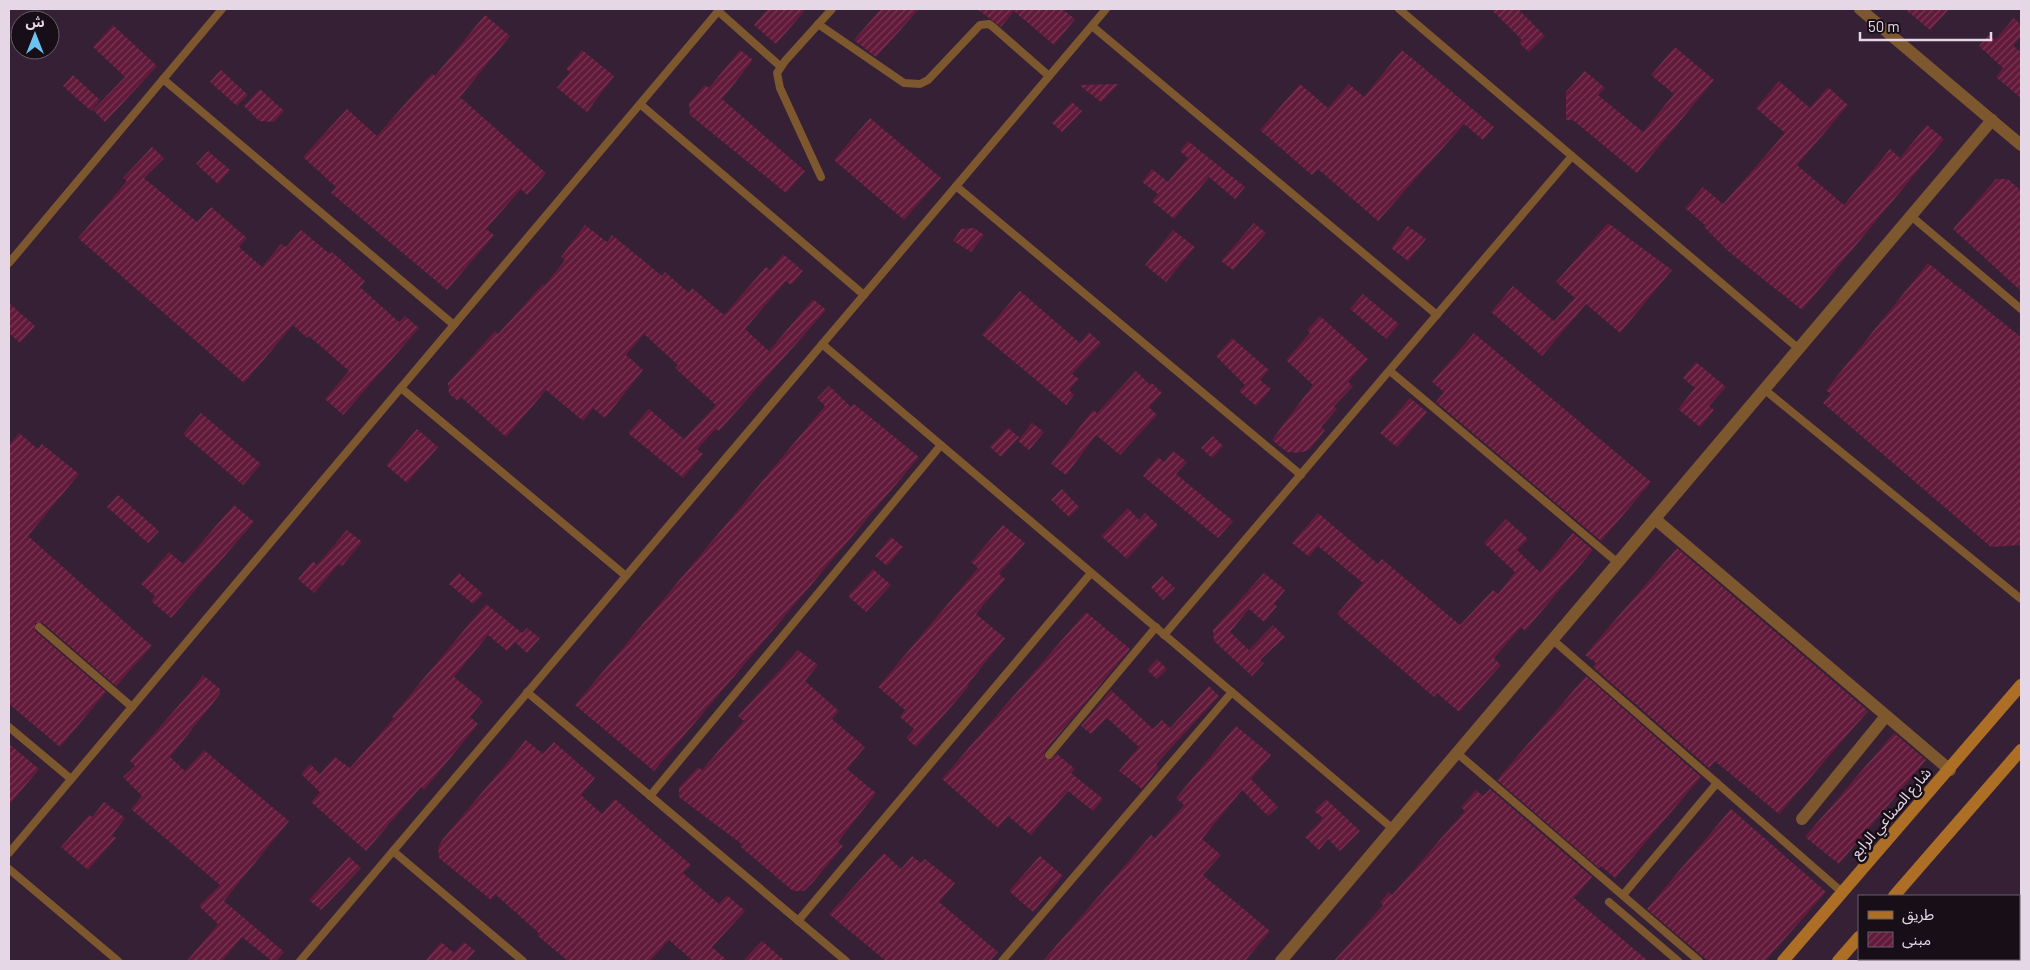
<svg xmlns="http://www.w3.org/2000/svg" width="2030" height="970" viewBox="0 0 2030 970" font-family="Barlow,'Noto Sans Arabic',sans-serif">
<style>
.building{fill:url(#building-hatch)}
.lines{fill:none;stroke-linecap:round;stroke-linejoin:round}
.lane{stroke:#7d572d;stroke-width:8}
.street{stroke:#7d572d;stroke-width:12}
.secondary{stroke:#ac6f25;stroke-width:12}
.labels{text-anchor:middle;stroke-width:5;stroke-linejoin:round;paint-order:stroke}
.street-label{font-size:15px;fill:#e5d7e5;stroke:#170e17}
</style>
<defs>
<pattern id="building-hatch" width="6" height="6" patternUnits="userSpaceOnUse" patternTransform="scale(1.25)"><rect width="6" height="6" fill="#62193a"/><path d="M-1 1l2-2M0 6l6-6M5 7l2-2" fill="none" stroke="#783a56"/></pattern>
</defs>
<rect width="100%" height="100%" fill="#352035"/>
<g class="building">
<polygon points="768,9 806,9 776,44 754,25"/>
<polygon points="881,9 919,9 876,57 854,40"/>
<polygon points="977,9 1062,9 1075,19 1054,45 1014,11 1001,27"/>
<polygon points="1491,9 1518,9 1545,36 1529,52 1519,43 1522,40"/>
<polygon points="1905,9 1949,9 1930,30"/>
<polygon points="485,15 510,36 460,97 546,173 527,195 521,189 486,229 494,235 447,290 331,193 336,187 303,157 347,109 377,136 432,73 435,76"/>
<polygon points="2014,18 2021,25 2021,36 2013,46 2021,52 2021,98 1996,77 2003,68 1979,46 1989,35 1995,40"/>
<polygon points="113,25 157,66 105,122 93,110 125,77 93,47"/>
<polygon points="1675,47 1714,80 1637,173 1573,120 1566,120 1566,92 1585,71 1605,88 1598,95 1643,132 1674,94 1651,75"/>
<polygon points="582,50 614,76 587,112 557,88 570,72 566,69"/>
<polygon points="740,50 753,60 722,99 805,171 786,193 690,115 689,103 705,85 709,88"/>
<polygon points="1402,50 1494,127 1483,140 1464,124 1378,221 1318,169 1312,175 1260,130 1300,84 1328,108 1349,84 1364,97"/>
<polygon points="221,70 248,95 237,106 210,82"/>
<polygon points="73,75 100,100 91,111 63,86"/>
<polygon points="1779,81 1810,108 1828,87 1848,105 1797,165 1844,205 1890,149 1900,158 1927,125 1944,139 1802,310 1728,251 1704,227 1705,225 1685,208 1703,187 1723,204 1785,133 1756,108"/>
<polygon points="1119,84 1101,102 1079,85"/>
<polygon points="260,89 284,111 274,122 259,121 244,106"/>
<polygon points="1072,102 1082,111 1062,132 1052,123"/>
<polygon points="870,118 941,178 904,220 834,160"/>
<polygon points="1188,141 1245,187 1235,199 1209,177 1174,219 1152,201 1158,194 1142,182 1152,169 1168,182 1188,158 1180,151"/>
<polygon points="152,147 164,158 144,178 197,222 211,207 247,238 239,247 262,267 281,244 286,247 301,230 330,254 332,252 365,281 360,287 399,322 405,316 419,328 343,415 325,399 349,371 309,336 307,338 293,325 244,383 78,238 127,181 123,178"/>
<polygon points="208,151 230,170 218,184 196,164"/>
<polygon points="1996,179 2008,179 2021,191 2021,291 1953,229"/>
<polygon points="1254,223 1266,233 1233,270 1221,261"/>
<polygon points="1608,223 1672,270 1620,333 1586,304 1542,356 1491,312 1513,286 1554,321 1575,298 1556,282"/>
<polygon points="585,225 607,242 612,235 662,276 665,272 689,293 692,288 724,315 766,267 770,270 783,254 803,271 791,285 786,281 745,329 769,351 813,299 826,310 719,431 716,429 697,449 703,454 683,478 628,433 649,409 684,439 716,405 675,368 678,365 644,334 626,355 643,370 605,418 593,408 583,421 546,390 506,437 461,397 458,401 449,394 448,383 495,331 498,334 543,284 545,285 565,260 561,257"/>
<polygon points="1408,226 1426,239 1408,261 1391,248"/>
<polygon points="974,228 984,235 971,252 953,241 961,229"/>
<polygon points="1173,230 1195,247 1166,282 1145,265"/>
<polygon points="1928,263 2021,337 2021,545 1991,547 1823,403 1831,394 1826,390"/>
<polygon points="1020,291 1080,343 1089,332 1101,343 1072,374 1079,379 1069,390 1074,395 1066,405 982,335"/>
<polygon points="1363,294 1399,324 1386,339 1350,309"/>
<polygon points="9,303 35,326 20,343 9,333"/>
<polygon points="1320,316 1368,359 1348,382 1353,386 1334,406 1337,409 1321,427 1325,430 1309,450 1299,453 1287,452 1272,440 1313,385 1286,360 1310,333 1307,330"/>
<polygon points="1474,333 1651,482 1601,541 1436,402 1444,392 1432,382"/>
<polygon points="1232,338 1269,370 1260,380 1271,389 1256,406 1239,391 1245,385 1216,356"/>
<polygon points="1696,362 1726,387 1709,406 1714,410 1700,427 1678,409 1695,388 1683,378"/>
<polygon points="1136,371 1150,385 1152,383 1162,393 1149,407 1157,415 1120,455 1096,435 1066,475 1051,464 1093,410 1097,413"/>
<polygon points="829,386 851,407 854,404 919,457 654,771 575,705 825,406 817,398"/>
<polygon points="1410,398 1427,412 1397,447 1380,433"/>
<polygon points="201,413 261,464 243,485 183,434"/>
<polygon points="1032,423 1044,432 1029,450 1018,441"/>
<polygon points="1008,428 1019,437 1001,457 990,447"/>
<polygon points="417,429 438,447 407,483 386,465"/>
<polygon points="19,433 38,449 42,444 79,474 28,536 152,646 116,686 43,623 35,623 35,631 106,692 60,747 9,704 9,445"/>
<polygon points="1213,436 1223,446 1212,458 1201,448"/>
<polygon points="1173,451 1187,462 1176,474 1233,521 1218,538 1143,476 1158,457 1164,462"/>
<polygon points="1062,489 1079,507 1069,517 1051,500"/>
<polygon points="118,495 159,531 148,543 107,507"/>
<polygon points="234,505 254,522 171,618 151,601 155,596 141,584 169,552 183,564"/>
<polygon points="1128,508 1139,520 1145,513 1158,525 1127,559 1101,536"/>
<polygon points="1318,513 1378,564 1382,559 1460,625 1493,590 1498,594 1515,572 1484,543 1506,519 1528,539 1517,550 1540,572 1573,533 1593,550 1525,631 1521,627 1494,658 1501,665 1459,712 1437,693 1434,697 1337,614 1363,583 1318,546 1309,557 1292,543"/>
<polygon points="1003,525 1025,543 999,574 1005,579 976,614 1005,638 967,685 969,686 916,747 906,738 914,729 900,717 905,710 878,687 978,568 971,562"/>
<polygon points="347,530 362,542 342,566 339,564 314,593 298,579 313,561 317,565"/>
<polygon points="891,537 903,547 887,566 875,556"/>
<polygon points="1677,548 1868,711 1779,814 1715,761 1709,768 1593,667 1596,663 1585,655"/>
<polygon points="873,569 891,585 866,612 848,596"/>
<polygon points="459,573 483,594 473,604 449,584"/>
<polygon points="1264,573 1285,590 1274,604 1277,606 1264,622 1249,609 1230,632 1249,650 1273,625 1285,637 1260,660 1264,663 1252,676 1214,641 1213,630"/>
<polygon points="1162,576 1175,588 1163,600 1151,587"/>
<polygon points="486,604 522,633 527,628 540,638 527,653 515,642 507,651 488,635 454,677 483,701 470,717 478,724 424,790 421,787 366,851 311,802 320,792 301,774 310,764 320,774 335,757 350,768 394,718 392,717 424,678"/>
<polygon points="1086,612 1130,649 1045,751 1044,756 1050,760 1057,754 1075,769 1071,773 1103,799 1093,811 1068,791 1031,835 1008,816 998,828 942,779"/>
<polygon points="798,650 818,665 805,681 839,711 832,719 865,747 847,769 876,793 838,842 843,846 814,881 804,891 793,891 741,847 743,845 679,797 679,788 698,767 702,770 744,721 738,716"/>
<polygon points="1157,659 1167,669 1157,679 1147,670"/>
<polygon points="203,675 220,689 220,694 170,757 185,771 204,750 289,821 224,901 284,952 276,961 272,961 242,937 222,961 187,961 218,924 199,906 220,885 131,809 142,796 123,777 135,766 130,761 187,696"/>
<polygon points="1586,676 1701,777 1615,878 1601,866 1599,868 1497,780"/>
<polygon points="1209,686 1219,696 1156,764 1159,767 1142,789 1119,771 1139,747 1107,718 1091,734 1081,726 1111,690 1153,729 1162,720 1170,728"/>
<polygon points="1236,726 1271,755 1251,779 1278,807 1268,816 1242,790 1202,839 1221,855 1203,875 1270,931 1245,961 1043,961 1151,835 1155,838 1184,805 1176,798"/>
<polygon points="1894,733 1926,760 1839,864 1805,837"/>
<polygon points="526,740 543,754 554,742 595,778 581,795 602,814 615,799 691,865 683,873 719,904 727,895 745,911 712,947 728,961 693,961 669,940 650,961 568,961 537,935 539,933 495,894 491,900 439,858 438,847 443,839"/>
<polygon points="9,744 39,769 9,805"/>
<polygon points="1490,789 1592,877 1574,898 1648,961 1334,961 1383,905 1380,902 1389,892 1392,895 1465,811 1461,807 1476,790 1483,796"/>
<polygon points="1326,799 1360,831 1340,851 1328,839 1319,850 1305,837 1323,818 1314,811"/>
<polygon points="104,802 125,818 112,835 116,838 88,870 61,847 89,815 92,817"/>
<polygon points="1731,809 1826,892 1765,961 1708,961 1647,909"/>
<polygon points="884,853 901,869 912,856 921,863 925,859 955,883 939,902 998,952 990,961 886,961 829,914"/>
<polygon points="1040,856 1063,876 1033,912 1009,891"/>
<polygon points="349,857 361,868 321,910 309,900"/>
<polygon points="762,941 785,961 743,961"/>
<polygon points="441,942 454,953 464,942 475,951 466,961 425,961"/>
</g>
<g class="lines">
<g class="lane">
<polyline points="1399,9 1799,349"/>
<polyline points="718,11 780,66"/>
<polyline points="818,24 904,83 920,84 928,80 980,25 989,24 993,27 1049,76"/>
<polyline points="1092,26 1437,315"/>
<polyline points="163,79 454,325"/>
<polyline points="640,104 864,295"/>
<polyline points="821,177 780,88 777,73 785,61 832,9"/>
<polyline points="956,186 1301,475"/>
<polyline points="1911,216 2021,309"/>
<polyline points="9,263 222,9"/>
<polyline points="822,344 1393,829"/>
<polyline points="1390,371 1618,563"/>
<polyline points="401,388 626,576"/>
<polyline points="1765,390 2021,599"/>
<polyline points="39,627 132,707"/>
<polyline points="1164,635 1572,156"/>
<polyline points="1553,640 1843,893"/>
<polyline points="527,692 846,961"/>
<polyline points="9,727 71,779"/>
<polyline points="1457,753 1699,961"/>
<polyline points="1049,755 1156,627"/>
<polyline points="650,796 941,445"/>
<polyline points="393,851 523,961"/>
<polyline points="9,853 720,9"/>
<polyline points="9,869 118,961"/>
<polyline points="1623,895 1717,783"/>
<polyline points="1609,902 1678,961"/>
<polyline points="798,921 1091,573"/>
<polyline points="300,961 1106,9"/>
<polyline points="1002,961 1232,692"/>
</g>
<g class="street">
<polyline points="1860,9 2021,145"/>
<polyline points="1655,519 1950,770"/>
<polyline points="1802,819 1886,716"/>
<polyline points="1281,961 1992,120"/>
</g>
<g class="secondary">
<polyline points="1894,896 2021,750"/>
<polyline points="1783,961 2021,685"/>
<polyline points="1838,961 1859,937"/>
</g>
</g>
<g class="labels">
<g class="street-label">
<text transform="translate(1891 813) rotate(-49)" y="5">شارع الصناعي الرابع</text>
</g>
</g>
<rect width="2030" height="970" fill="none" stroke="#e5d7e5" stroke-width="20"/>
<rect x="1858" y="895" width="162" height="65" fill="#170e17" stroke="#695e69"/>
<rect x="1868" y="911" width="25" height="8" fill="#ac6f25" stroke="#695e69"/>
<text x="1902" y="920" font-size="15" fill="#e5d7e5">طريق</text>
<rect x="1868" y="932" width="25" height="15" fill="url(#building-hatch)" stroke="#695e69"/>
<text x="1902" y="945" font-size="15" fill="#e5d7e5">مبنى</text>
<g transform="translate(35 35)"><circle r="24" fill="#170e17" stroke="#695e69"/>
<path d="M0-4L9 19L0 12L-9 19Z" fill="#6cc3f2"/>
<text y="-8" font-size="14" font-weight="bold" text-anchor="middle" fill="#e5d7e5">ش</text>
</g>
<path d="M1860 32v8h131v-8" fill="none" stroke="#e5d7e5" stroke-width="2.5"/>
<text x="1868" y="32" font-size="15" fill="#e5d7e5" stroke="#170e17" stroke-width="4" paint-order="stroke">50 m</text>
</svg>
